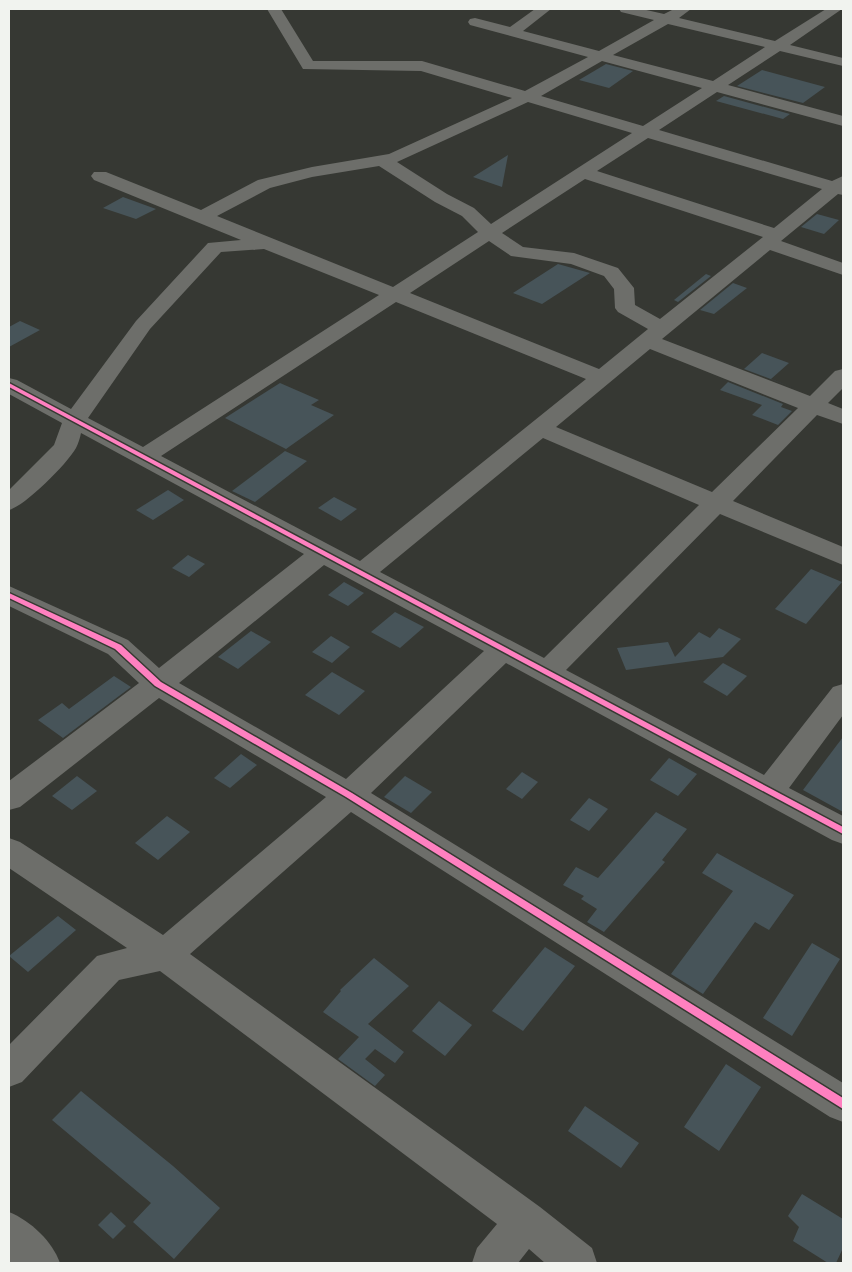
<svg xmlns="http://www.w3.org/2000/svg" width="852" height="1272" viewBox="0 0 852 1272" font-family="'Roboto Serif',serif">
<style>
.building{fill:#475459}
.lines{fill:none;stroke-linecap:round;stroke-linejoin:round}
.minor{fill:#6d6e6a;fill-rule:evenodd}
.cycleway-casing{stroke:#363932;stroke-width:3}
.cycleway{fill:#ff80c0;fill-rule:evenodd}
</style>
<rect width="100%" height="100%" fill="#363833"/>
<g class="building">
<polygon points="606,64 633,71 609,88 579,80"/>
<polygon points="762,70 825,87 803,103 737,86"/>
<polygon points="724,96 790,114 783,119 716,101"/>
<polygon points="508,155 502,187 473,177"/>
<polygon points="123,197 156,209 136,219 103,208"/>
<polygon points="817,214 839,220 824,234 801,227"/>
<polygon points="558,264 590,273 542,304 513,293"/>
<polygon points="706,274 711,276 678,302 674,300"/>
<polygon points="733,283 747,288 714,314 700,310"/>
<polygon points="20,321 40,330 9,347 9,327"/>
<polygon points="762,353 789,363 771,379 797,389 744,369"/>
<polygon points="728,382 783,404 781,407 792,411 778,425 752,415 762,405 720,390"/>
<polygon points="280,383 319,400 311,405 334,415 286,449 225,418"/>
<polygon points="285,451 307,461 255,502 232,491"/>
<polygon points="168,490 184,500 153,520 136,510"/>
<polygon points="334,497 357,509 341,521 318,508"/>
<polygon points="188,555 205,564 189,577 172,568"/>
<polygon points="811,569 842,582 806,624 775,609"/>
<polygon points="344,582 364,593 348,606 328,595"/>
<polygon points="395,612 424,627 400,648 371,632"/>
<polygon points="719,628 741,639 723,657 626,670 617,648 668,642 675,657 699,632 710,638"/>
<polygon points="251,631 271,642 238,669 218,657"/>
<polygon points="331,636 350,647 332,663 312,652"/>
<polygon points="723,663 747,676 727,696 703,682"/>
<polygon points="332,672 365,691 339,715 305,695"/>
<polygon points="114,676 131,687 63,738 38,720 62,703 69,709"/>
<polygon points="843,737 843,812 803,790"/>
<polygon points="241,754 257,765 230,788 214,778"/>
<polygon points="669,758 697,774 678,796 650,780"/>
<polygon points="522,772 538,782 522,799 506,789"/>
<polygon points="77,776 97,791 72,810 52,796"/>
<polygon points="405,776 432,792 411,813 384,797"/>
<polygon points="589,798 608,809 589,831 570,820"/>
<polygon points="656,812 687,829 662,860 665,862 604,932 587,922 597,909 581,899 584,896 563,885 576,867 598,878"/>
<polygon points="167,816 190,832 158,860 135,843"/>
<polygon points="717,853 794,895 769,930 755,922 703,994 671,974 733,891 702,873"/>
<polygon points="58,916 76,930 28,972 9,956"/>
<polygon points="812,943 840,959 792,1036 763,1018"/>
<polygon points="545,947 575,966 523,1031 492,1011"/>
<polygon points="374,958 409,986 368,1024 404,1052 395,1063 375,1049 365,1059 385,1075 375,1086 338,1059 359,1037 323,1012 341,991 340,990"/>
<polygon points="439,1001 472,1025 445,1056 412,1031"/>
<polygon points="726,1064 761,1087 719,1151 684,1127"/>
<polygon points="81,1091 173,1166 220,1208 174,1259 133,1222 151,1203 52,1120"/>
<polygon points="585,1106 639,1143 621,1168 568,1131"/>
<polygon points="802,1194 843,1219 843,1248 836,1263 828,1263 793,1241 799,1227 788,1216"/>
<polygon points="111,1212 126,1226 113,1239 98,1225"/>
</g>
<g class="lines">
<g class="minor">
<path d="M267 9H281L313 61H422L525 91 588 57 470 25 468 22 470 19 475 18 510 27 535 9H551L523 31 599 51 654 20 621 12 619 9H642L664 14 674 9H691L679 18 775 41 826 9H842L790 45 843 58V66L780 51 728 85 843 116V126L717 92 659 130 832 181 843 176V195L838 194 781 241 843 263V275L770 250 662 339 810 396 835 371 843 369V388L828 403 843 409V424L817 415 733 501 843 547V565L720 514 566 670 764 775 833 687 843 684V715L789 788 843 816V844L832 840 506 663 371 793 843 1083V1122L830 1117 351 812 190 954 540 1207 592 1248 597 1263H545L529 1249 518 1263H472L477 1248 497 1224 160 971 119 980 22 1082 9 1087V1045L97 956 127 948 9 868V838L20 842 163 935 326 797 159 698 20 807 9 810V781L139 683 108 654 9 606V586L128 640 159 668 304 554 81 433C80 438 78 444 76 448 67 464 25 506 9 510V490L54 445 62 423 9 394V378L17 380 71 409 136 321 208 243 241 240 94 180 91 176 94 172H106L201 210 258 180 312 167 389 154 512 98 421 71 303 69ZM668 24 765 47 713 81 613 55ZM602 61 702 88 643 126 541 96ZM528 102 632 133 491 224 474 208 447 194 397 162ZM648 138 822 189 774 228 597 171ZM379 166 435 202 462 216 478 232 393 287 217 216 270 188 312 177ZM585 179 763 237 660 319 635 305 634 288 618 268 574 253 523 247 502 233ZM489 241 511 256 571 264 604 276 614 289 615 308 618 312 648 329 599 369 410 293ZM264 249 379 295 143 447 88 418 150 329 221 252ZM396 302 586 379 360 561 161 456ZM650 349 798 408 712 492 556 427ZM543 438 699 505 544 658 380 572ZM324 565 484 651 346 779 179 683Z"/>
<path d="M9 1212C31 1221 52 1241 60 1263H11L9 1261Z"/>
</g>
<g class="cycleway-casing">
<g id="cycleway">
<polygon points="9,383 843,827 843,834 9,387"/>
<polygon points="9,593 121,645 161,682 352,793 843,1098 843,1109 346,797 155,686 115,649 9,598"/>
</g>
</g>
<use href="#cycleway" class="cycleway"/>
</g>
<rect width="852" height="1272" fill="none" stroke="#f1f3ef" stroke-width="20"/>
</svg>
